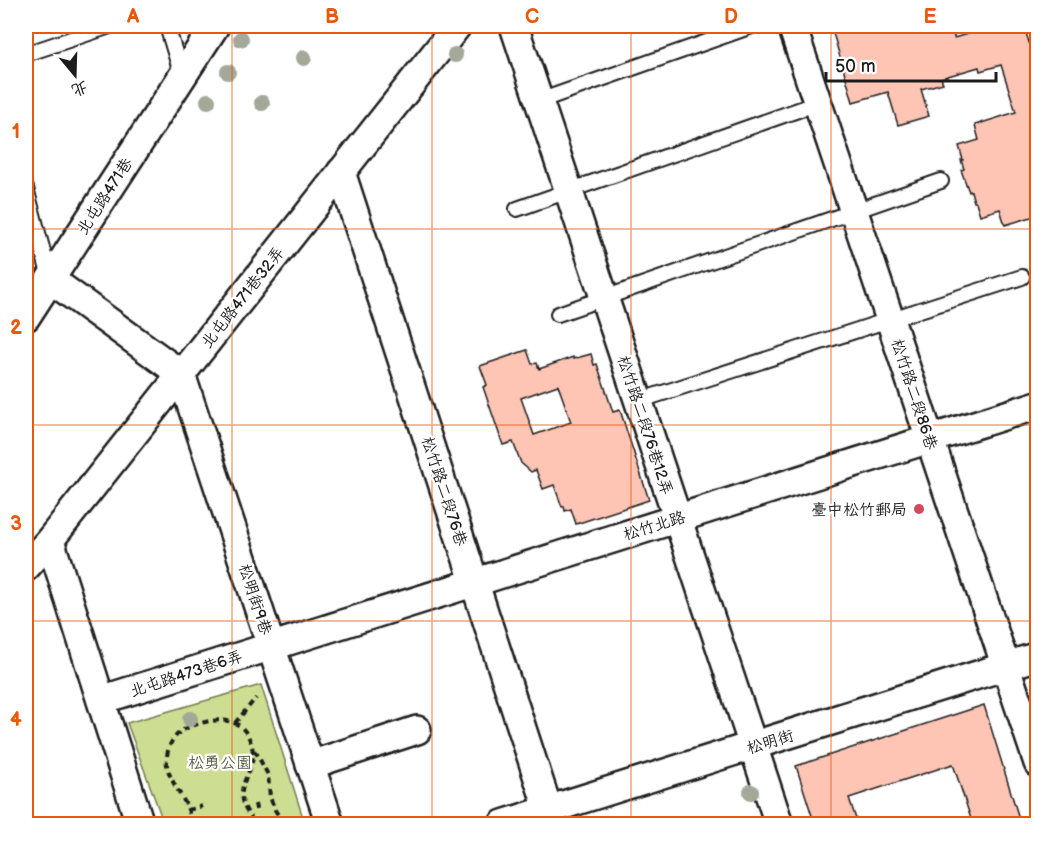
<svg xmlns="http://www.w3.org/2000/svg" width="1063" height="850" viewBox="0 0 1063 850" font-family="'Balsamiq Sans','LXGW WenKai TC',sans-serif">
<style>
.green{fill:#cddd91;stroke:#747c56;stroke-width:1.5}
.building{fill:#fec5b5;stroke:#1c1c1c;stroke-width:1.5;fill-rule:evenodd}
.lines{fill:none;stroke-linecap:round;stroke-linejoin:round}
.lane-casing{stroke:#1c1c1c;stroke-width:18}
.street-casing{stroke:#1c1c1c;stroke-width:32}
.path{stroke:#1c1c1c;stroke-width:4;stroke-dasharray:6 4.5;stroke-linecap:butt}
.lane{stroke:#fff;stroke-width:14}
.street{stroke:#fff;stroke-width:27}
.tree{fill:#a4a899}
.grid{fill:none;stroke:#e8590c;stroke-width:1.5;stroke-opacity:0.55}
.poi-dot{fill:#d1495b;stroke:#fff;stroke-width:2}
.labels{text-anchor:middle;stroke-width:4.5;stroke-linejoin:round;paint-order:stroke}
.street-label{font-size:16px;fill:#1c1c1c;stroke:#fff}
.poi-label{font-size:16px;fill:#1c1c1c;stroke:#fff;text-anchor:end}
.park-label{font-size:16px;fill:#5a6045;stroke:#fff}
.neatline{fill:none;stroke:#e8590c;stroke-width:2}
.grid-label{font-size:20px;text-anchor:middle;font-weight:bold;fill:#e8590c}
</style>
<rect width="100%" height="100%" fill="#fff"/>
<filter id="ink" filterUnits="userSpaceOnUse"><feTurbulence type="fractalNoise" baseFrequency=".0167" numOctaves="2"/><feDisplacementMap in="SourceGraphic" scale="12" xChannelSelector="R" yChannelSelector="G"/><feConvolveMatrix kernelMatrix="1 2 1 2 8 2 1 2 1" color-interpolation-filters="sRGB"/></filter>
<g filter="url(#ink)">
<polygon class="green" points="261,685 305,824 164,824 127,723"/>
<g class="building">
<polygon points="831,26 952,26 954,38 994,26 1024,26 1038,72 1038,215 1005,225 1000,209 980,215 976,202 974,202 971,191 969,192 961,170 964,169 961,160 963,160 959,146 979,140 975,125 1016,112 1001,65 980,71 979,67 941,78 943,83 921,89 929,116 898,125 888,92 853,102"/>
<path d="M527 350 532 364 537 363 539 369 573 357V359L591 354 594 365 597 364 613 412 620 410 649 500 576 524 571 509 565 511 564 506 562 507 554 485 543 489 536 470 531 472 521 463 513 442 503 445 483 387 487 385 480 366ZM558 385 571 422 534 435 521 398Z"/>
<polygon points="984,705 1021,825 973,825 953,764 849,798 858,825 815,825 796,766"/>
</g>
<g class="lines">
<g class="lane-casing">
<g id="lane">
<polyline points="167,26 182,76"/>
<polyline points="26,54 110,26"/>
<polyline points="539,101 752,26"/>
<polyline points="26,188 50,278"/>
<polyline points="517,209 818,103"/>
<polyline points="558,314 941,181"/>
<polyline points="638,401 1022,277"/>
</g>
</g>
<g class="street-casing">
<g id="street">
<polyline points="514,26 779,824"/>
<polyline points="792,26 1038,763"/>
<polyline points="341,172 553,824"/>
<polyline points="50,279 181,374 330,824"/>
<polyline points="26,317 215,26"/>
<polyline points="50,540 140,824"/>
<polyline points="26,567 50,540 457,26"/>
<polyline points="101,700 1038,405"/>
<polyline points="310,765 417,730"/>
<polyline points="503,824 1038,656"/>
</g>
</g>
<g class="path">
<polyline points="235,723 256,698"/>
<polyline points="254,751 257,754 268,775 270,797 275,810 284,824"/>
<polyline points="255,804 257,814"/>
<polyline points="188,810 202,806"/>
<path d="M192 824C191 819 189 812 187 807 180 791 164 774 167 756 170 732 189 725 210 721 227 719 241 721 249 738 262 766 239 775 242 800 244 809 250 816 255 824"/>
</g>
<use href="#lane" class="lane"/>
<use href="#street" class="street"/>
</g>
<g class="tree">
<circle cx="241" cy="39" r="8"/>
<circle cx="455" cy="55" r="8"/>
<circle cx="304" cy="58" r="8"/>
<circle cx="228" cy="72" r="8"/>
<circle cx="208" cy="101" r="8"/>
<circle cx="262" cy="103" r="8"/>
<circle cx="190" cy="719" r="8"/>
<circle cx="751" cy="792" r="8"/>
</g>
</g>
<path class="grid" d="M232 26V824M432 26V824M631 26V824M831 26V824M26 229H1038M26 425H1038M26 621H1038"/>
<circle class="poi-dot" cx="919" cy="509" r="6"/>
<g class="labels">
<g class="street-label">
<text transform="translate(104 196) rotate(-57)" y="6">北屯路471巷</text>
<text transform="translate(242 297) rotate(-52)" y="6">北屯路471巷32弄</text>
<text transform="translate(915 394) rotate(72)" y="6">松竹路二段86巷</text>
<text transform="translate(646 425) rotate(72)" y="6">松竹路二段76巷12弄</text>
<text transform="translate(445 491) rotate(72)" y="6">松竹路二段76巷</text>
<text transform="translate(654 525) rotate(-17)" y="6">松竹北路</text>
<text transform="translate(256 599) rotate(72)" y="6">松明街9巷</text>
<text transform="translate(186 673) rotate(-18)" y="6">北屯路473巷6弄</text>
<text transform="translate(770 741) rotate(-17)" y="6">松明街</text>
</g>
<g class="poi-label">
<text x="907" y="515">臺中松竹郵局</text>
</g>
<g class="park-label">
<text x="220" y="768">松勇公園</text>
</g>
</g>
<rect width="1063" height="850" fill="none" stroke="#fff" stroke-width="66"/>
<g transform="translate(75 75) rotate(161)" stroke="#ffffff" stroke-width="4.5" paint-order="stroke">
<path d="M0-4.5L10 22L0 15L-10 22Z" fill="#1c1c1c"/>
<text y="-9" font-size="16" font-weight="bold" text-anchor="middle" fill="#1c1c1c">北</text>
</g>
<path d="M826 72v9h170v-9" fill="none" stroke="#1c1c1c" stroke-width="3"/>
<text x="835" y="72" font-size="18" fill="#1c1c1c" stroke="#ffffff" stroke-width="4.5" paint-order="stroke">50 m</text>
<rect x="33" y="33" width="997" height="784" class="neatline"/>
<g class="grid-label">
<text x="133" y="23">A</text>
<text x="332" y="23">B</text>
<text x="532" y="23">C</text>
<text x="731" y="23">D</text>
<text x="930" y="23">E</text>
<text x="16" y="138">1</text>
<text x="16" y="334">2</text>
<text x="16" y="530">3</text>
<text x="16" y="726">4</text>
</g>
</svg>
